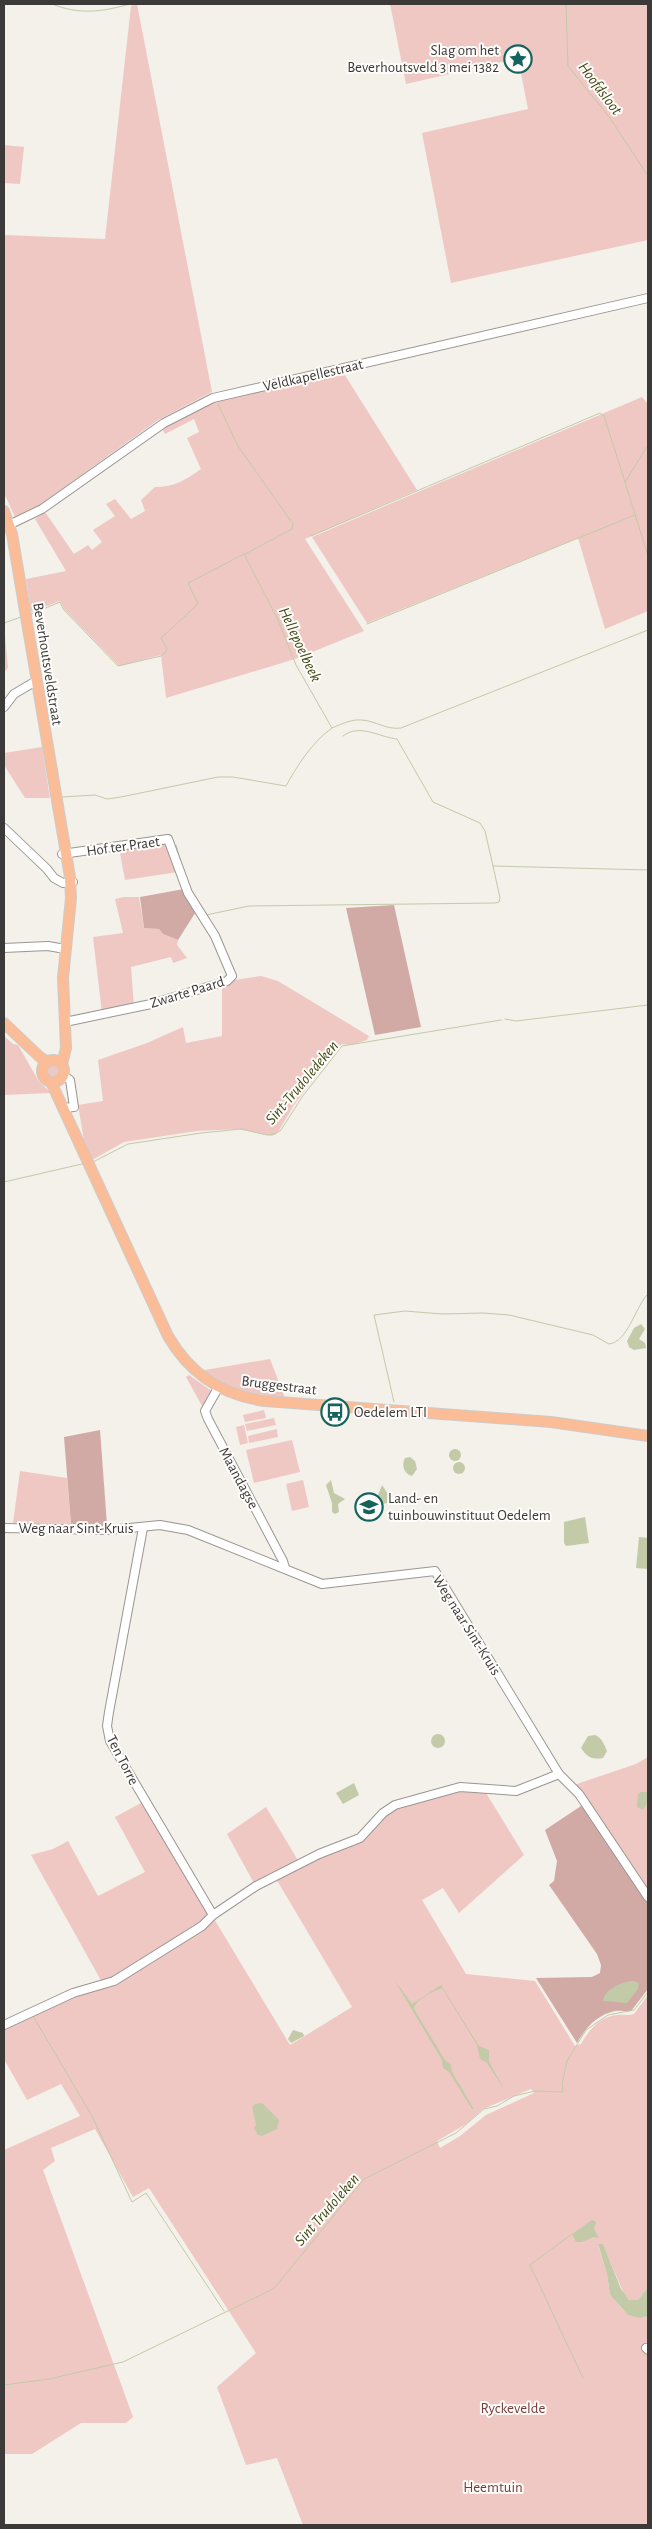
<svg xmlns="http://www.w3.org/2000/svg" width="652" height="2529" viewBox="0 0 652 2529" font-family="'Alegreya Sans',sans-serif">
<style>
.green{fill:#efc8c3;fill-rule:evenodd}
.forest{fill:#d1a9a5}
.water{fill:#c2caa8}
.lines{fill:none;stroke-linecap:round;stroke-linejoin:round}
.stream{stroke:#c2caa8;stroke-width:1}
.minor-casing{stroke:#9a9691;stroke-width:10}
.major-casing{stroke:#cccccb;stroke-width:12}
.minor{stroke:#fff;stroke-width:8}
.major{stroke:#fbbc98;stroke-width:10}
.labels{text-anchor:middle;stroke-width:4;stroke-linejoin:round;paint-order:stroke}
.poi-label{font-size:15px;fill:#3c3a38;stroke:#fffdfb;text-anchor:start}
.street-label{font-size:15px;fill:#3c3a38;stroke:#fffdfb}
.park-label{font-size:15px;fill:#743d38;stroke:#fffdfb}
.water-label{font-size:16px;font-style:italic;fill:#3e4811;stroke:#fffdfb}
</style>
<rect width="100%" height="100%" fill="#f4f0ea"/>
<g class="green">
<polygon points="137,4 212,392 158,420 30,512 15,517 4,493 4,235 105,239 131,6"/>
<polygon points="390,4 648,4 648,240 451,283 422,133 528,109 519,63 515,60 506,61 406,84"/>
<polygon points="4,145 24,147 20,184 4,183"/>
<path d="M343 372 417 490 305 539 364 631 295 659 166 698 161 655 119 666 64 609 60 601 31 612 26 579 66 571 35 519 45 512 74 554 88 545 92 550 102 542 93 530 115 516 106 504 115 499 131 519 145 511 141 500 155 487C175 487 185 480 201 469L187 438 199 432 194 419 165 434 162 428 216 401Z"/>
<polygon points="642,397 648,404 648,611 605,629 578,538 367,623 312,537"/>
<polygon points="4,625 8,668 4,672"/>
<polygon points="42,747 50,798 25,798 4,765 4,753"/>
<polygon points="166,842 178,872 125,880 119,848"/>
<polygon points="123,897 139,897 144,928 159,929 163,934 178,940 177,945 187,958 173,963 171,957 131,967 134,1007 102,1013 93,937 123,933 115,899"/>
<polygon points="261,976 278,981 369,1036 367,1040 351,1045 342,1044 338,1047 294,1105 278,1132 272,1136 238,1129 197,1131 124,1142 92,1160 84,1141 78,1105 103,1101 98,1060 147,1043 183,1027 186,1043 222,1036 222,986 235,980"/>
<polygon points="4,1036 13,1044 18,1045 38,1080 51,1093 4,1095"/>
<circle cx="53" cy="1071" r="6"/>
<polygon points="270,1359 285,1398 238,1391 199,1371"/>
<polygon points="189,1375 213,1392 205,1405 202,1406 186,1377"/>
<polygon points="264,1410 266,1418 245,1422 243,1415"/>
<polygon points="274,1418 276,1425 247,1431 245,1424"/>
<polygon points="244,1425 248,1443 240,1445 236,1427"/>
<polygon points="277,1429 278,1437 249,1443 248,1436"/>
<polygon points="292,1440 300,1472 254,1483 246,1450"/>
<polygon points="20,1471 67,1478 71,1524 13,1523"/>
<polygon points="303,1480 309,1507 292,1511 286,1484"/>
<polygon points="648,1757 648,1897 574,1785 636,1764"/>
<path d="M483 1788 524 1855 459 1913 443 1888 422 1900 466 1974 535 1981 575 2046 581 2044C589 2030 600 2016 618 2015 624 2014 628 2016 634 2014L648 1995V2287L638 2300H629L624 2294 603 2245H598L607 2274 610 2295 624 2311 641 2318 648 2316V2525H303L277 2458 246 2465 217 2387 256 2353 149 2188 133 2197 95 2129 51 2148 55 2161 43 2170 133 2417 126 2423H81L32 2454H4V2150L80 2116 61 2084 27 2100 4 2059V2024L24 2020V2017L72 1995 107 1986 213 1917 290 2045 352 2007 275 1877 346 1846 391 1808 456 1789ZM531 2089 534 2093 486 2115 460 2136 440 2148 437 2141 466 2124 483 2109Z"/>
<polygon points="141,1803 144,1803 209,1912 209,1918 103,1984 31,1855 53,1849 68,1841 98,1896 145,1872 115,1817"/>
<polygon points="266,1807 299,1862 255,1885 227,1834"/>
</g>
<g class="forest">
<polygon points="184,889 197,910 178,940 163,934 159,929 144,928 140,897"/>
<polygon points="394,905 421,1027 375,1035 346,908"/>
<polygon points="100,1430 107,1525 71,1524 64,1437"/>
<path d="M584 1804 648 1897V1989L631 2011C625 2012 621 2010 615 2011 597 2015 586 2027 577 2043L536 1978 592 1977 600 1973 601 1965 597 1954 549 1885 554 1881 557 1861 545 1830Z"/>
</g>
<g class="water">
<polygon points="641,1324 645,1329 639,1339 645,1343 646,1348 634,1350 629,1347 627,1341 634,1328"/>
<circle cx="455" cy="1455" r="6"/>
<path d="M410 1457 415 1461 417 1469 412 1476C404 1474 401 1465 405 1458Z"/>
<circle cx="459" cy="1468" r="6"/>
<polygon points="331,1480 334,1493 345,1499 338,1504 339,1512 335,1514 332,1512 332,1503 326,1485"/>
<polygon points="382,1485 388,1494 387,1503 365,1508 359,1506 359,1502 364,1497 378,1495"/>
<polygon points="585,1517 589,1543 566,1546 564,1543 564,1522"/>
<polygon points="639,1537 648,1538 648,1569 636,1568"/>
<circle cx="438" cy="1741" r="7"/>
<path d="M595 1735C602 1738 604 1744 607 1751L603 1758C592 1760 587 1757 581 1748L588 1736Z"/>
<polygon points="354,1783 359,1795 343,1804 336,1793"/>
<polygon points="641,1792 648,1792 648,1801 643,1810 637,1807 638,1794"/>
<path d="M395 1981 412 2004 441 1985 479 2046 489 2050V2062L506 2092 487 2063 480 2059 477 2045 442 1988C433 1991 415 2000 414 2009L445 2060 451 2065 452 2072 474 2109H472L449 2072 443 2068 442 2060Z"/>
<path d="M634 1981 639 1983 638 1989 627 2003 603 2001C604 1989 623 1981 634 1981Z"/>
<polygon points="293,2030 303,2033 304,2036 291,2043 288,2039"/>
<polygon points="262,2103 279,2120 277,2129 262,2136 258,2135 254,2128 256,2125 252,2107 255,2104"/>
<polygon points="592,2220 596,2222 594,2229 599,2238 593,2237 582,2242 576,2242 572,2234"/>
<polygon points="598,2244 603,2244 621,2289 629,2300 638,2300 648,2287 648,2316 641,2318 628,2315 610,2295 607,2274"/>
</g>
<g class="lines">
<g class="stream">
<path d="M52 4C79 15 102 12 130 4"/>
<polyline points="566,4 568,66 610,118 648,176"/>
<polyline points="218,404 238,446 293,524 292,529 245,554"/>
<polyline points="648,445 625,482 648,556"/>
<polyline points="311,536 600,413 604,416 625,482"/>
<path d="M31 614 60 602 63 609 118 666 161 656 165 653 167 649 161 638 198 604 188 583 244 554 278 620 296 665 332 728C342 724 351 719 362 720 376 721 386 730 401 728L648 630"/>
<polyline points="4,623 21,617"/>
<polyline points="367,624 635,515"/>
<path d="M343 736C359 723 379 737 397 739L433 802 480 823 485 831 493 866 648 870"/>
<path d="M62 797 95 795 107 799 121 797 218 777H233L286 786C297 766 312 742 332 728"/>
<polyline points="176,845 184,873"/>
<polyline points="201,907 206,915 249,906 495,903 499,902 500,898 493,866"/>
<polyline points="505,1019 516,1021 648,1005"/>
<polyline points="93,1162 128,1144 201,1133 241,1129 267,1135 275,1134 281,1130 302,1097 342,1046 501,1020"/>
<polyline points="4,1182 82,1164"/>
<path d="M394 1402 374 1315 405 1311 442 1314 483 1313 509 1315 593 1335 609 1344C628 1342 636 1305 648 1294"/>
<polyline points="33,2016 92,2116 132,2202 146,2193 224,2311"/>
<polyline points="572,2234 530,2265 583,2378"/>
<polyline points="4,2385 49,2379 123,2362 271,2290 276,2286 364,2179 456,2133 484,2109 497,2106 514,2096 535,2091 563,2092 562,2084 567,2061 586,2030 608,2015 634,2010 648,1992"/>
</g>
<g class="minor-casing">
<g id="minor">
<polyline points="9,525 42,509 164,423 213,398 648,298"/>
<polyline points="4,707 14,694 36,681"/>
<polyline points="4,828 47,869 54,878 63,883 73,882"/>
<polyline points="62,854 168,839 188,893 215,936 232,976 227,981 151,1004 65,1022"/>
<polyline points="4,948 48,946 65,949"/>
<polyline points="63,1108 74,1107 70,1080 63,1075"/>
<polyline points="218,1388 205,1411 208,1419 283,1561 285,1568"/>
<polyline points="4,1528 109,1530 160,1525 188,1530 322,1584 435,1571 559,1774 579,1794 648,1897"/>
<polyline points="143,1528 109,1712 107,1726 110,1741 213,1915"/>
<polyline points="4,2025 73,1993 114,1981 202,1926 213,1915 256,1886 319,1854 360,1838 383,1813 395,1805 460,1787 516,1791 559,1774"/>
<polyline points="646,2348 648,2350"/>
</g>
</g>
<g class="major-casing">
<g id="major">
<polyline points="4,511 12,534 70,877 71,898 63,978 66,1048 62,1064"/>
<polyline points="4,1023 41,1058 47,1061"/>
<circle cx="53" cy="1071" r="11"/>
<path d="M51 1082 168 1336C190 1374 221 1395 265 1401L551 1422 648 1436"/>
</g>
</g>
<use href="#minor" class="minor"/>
<use href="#major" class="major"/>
</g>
<defs>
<g id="sight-ring" transform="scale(1.4375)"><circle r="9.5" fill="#fffdfb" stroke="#15635d" stroke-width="1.5"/><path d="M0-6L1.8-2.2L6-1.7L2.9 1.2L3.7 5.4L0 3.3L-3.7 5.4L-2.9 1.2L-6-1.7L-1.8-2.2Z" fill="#15635d"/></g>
<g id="bus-ring" transform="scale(1.4375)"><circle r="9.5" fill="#fffdfb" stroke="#15635d" stroke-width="1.5"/><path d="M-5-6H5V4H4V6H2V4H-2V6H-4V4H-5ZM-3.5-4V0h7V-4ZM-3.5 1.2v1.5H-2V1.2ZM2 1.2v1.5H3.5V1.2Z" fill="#15635d"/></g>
<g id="school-ring" transform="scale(1.4375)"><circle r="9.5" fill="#fffdfb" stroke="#15635d" stroke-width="1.5"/><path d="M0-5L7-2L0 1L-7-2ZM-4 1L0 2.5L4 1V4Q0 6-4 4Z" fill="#15635d"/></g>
</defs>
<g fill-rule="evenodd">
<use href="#sight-ring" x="518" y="59"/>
<use href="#bus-ring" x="335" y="1412"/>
<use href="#school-ring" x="369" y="1507"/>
</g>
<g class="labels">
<g class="poi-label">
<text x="499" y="55" text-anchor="end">Slag om het<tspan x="499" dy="17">Beverhoutsveld 3 mei 1382</tspan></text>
<text x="354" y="1417">Oedelem LTI</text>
<text x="388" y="1503">Land- en<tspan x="388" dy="17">tuinbouwinstituut Oedelem</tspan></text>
</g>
<g class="street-label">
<text transform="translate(313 375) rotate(-13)" y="5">Veldkapellestraat</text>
<text transform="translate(48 664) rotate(81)" y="5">Beverhoutsveldstraat</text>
<text transform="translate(123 846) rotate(-8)" y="5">Hof ter Praet</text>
<text transform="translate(187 992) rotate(-17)" y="5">Zwarte Paard</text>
<text transform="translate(279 1385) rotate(7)" y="5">Bruggestraat</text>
<text transform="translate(239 1478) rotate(62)" y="5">Maandagse</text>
<text x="76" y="1533">Weg naar Sint-Kruis</text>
<text transform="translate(467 1625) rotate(58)" y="5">Weg naar Sint-Kruis</text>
<text transform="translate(123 1760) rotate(63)" y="5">Ten Torre</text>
</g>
<g class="park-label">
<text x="513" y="2413">Ryckevelde</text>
<text x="493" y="2492">Heemtuin</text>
</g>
<g class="water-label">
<text transform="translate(601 88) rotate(53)" y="6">Hoofdsloot</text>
<text transform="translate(301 644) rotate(65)" y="6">Hellepoelbeek</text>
<text transform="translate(301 1082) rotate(-50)" y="6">Sint-Trudoledeken</text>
<text transform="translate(326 2209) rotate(-49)" y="6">Sint Trudoleken</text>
</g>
</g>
<rect width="652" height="2529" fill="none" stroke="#3c3a38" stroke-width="10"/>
</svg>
